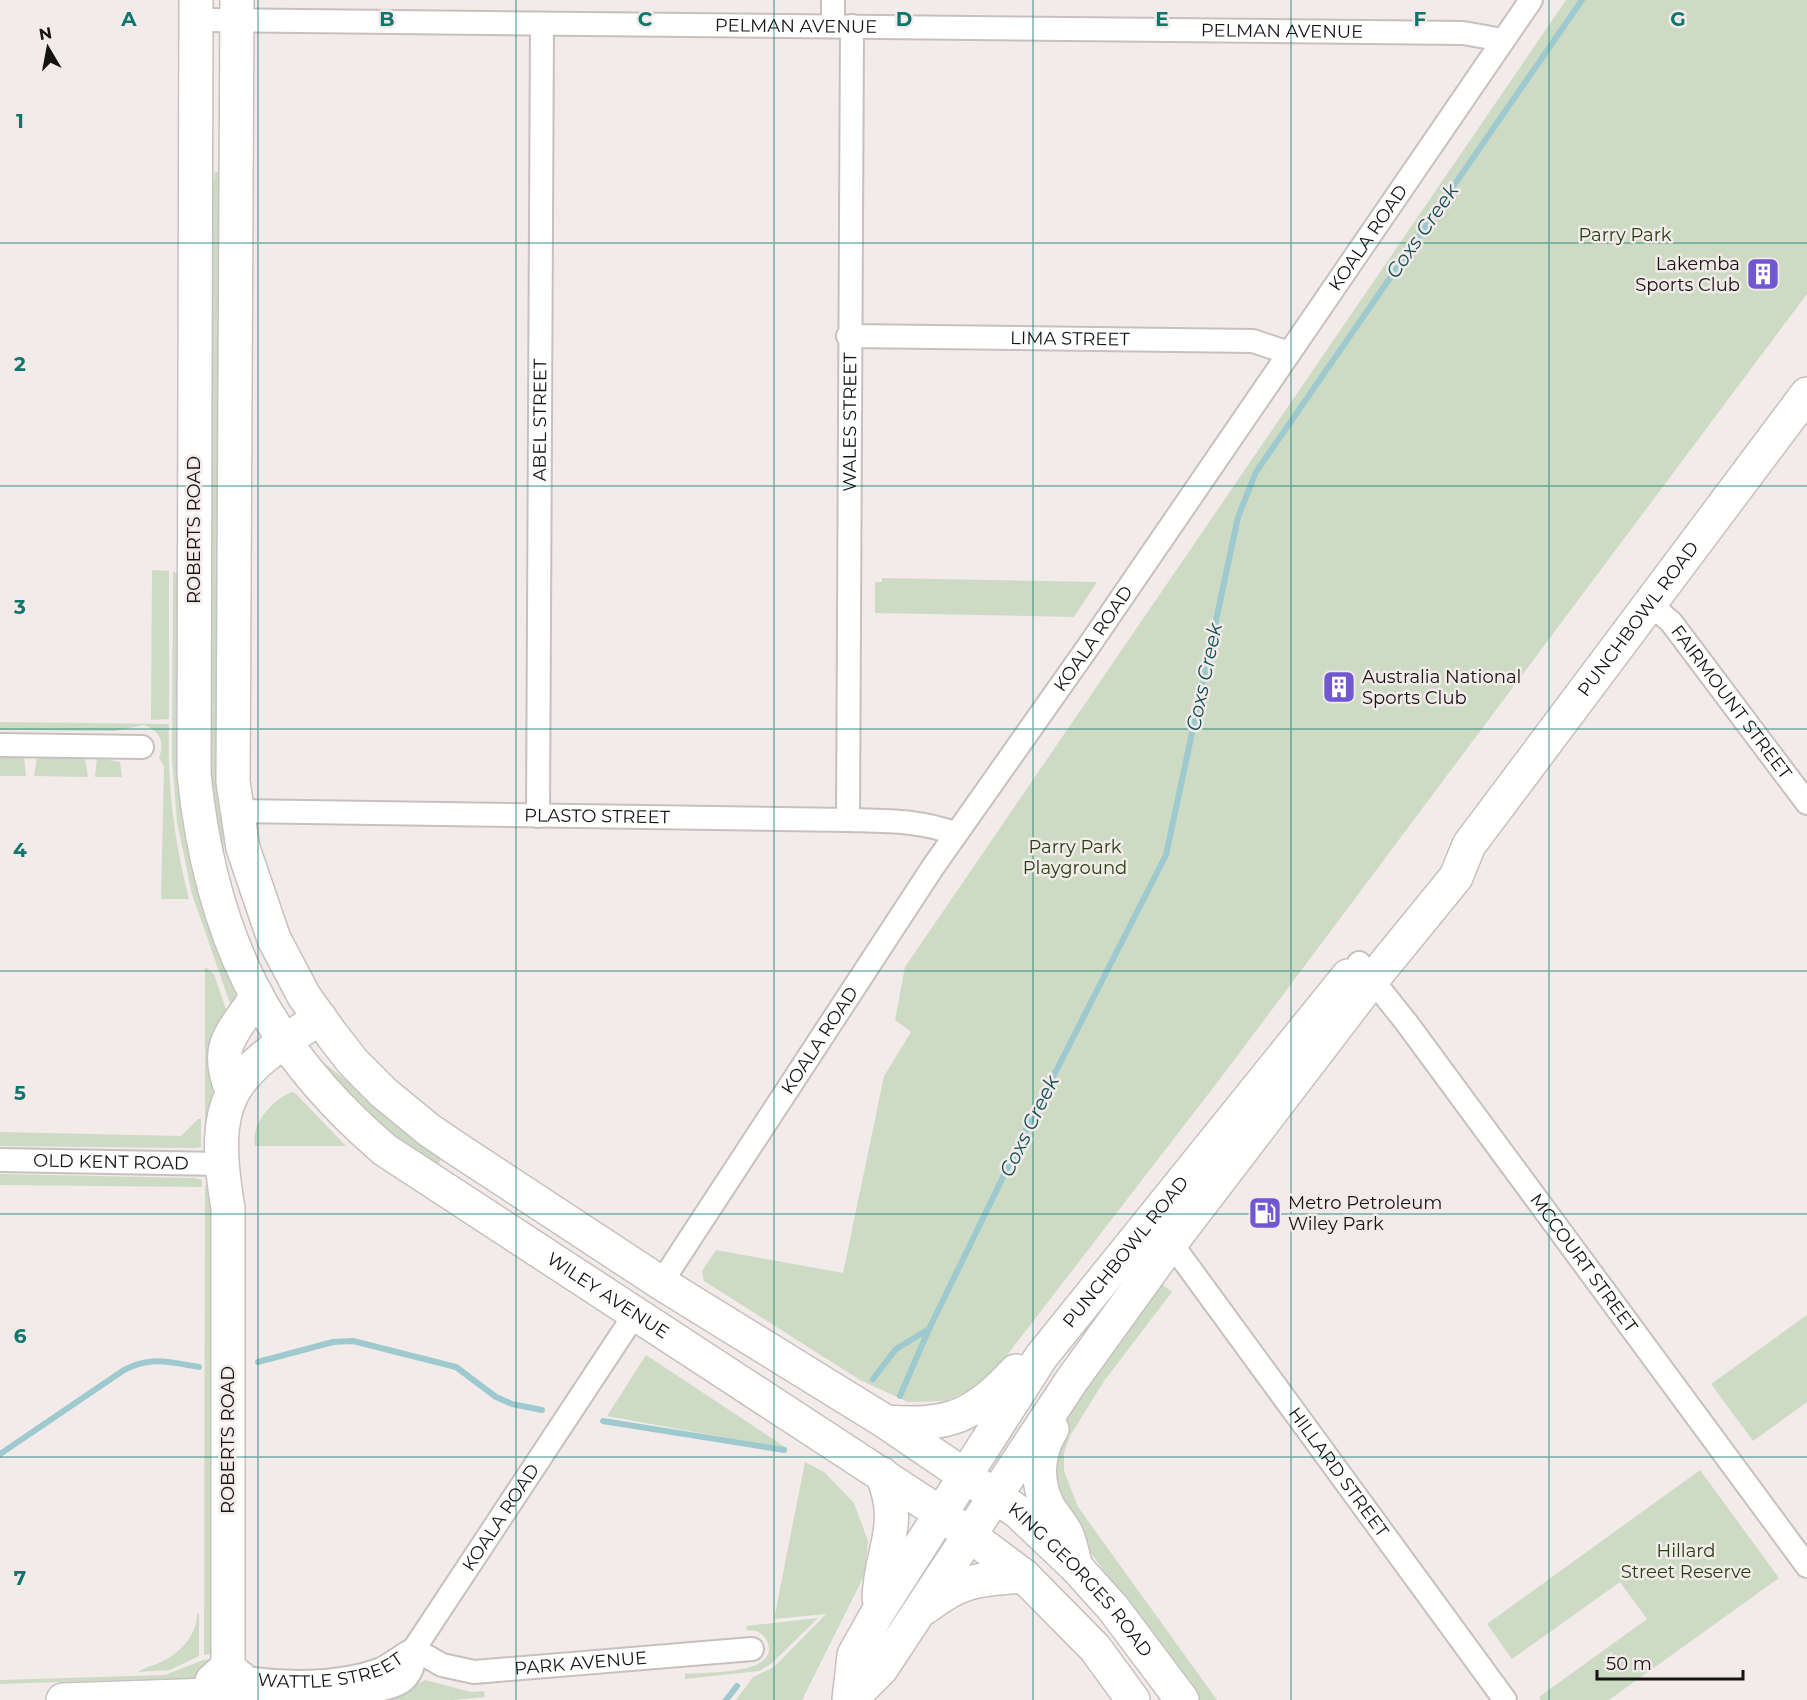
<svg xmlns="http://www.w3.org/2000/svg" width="1807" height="1700" viewBox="0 0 1807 1700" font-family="Montserrat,sans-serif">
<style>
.green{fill:#cddbc5}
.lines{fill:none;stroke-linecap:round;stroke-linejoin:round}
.stream{stroke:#9ecacf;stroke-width:6}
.street-casing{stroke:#c7c0be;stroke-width:26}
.secondary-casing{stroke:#c7c0be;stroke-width:36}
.primary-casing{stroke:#c7c0be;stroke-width:36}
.highway-casing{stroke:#c7c0be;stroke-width:36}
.street{stroke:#fff;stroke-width:22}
.secondary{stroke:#fff;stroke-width:33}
.primary{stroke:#fff;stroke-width:33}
.highway{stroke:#fff;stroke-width:33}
.grid{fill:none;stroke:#0f766e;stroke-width:1.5;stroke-opacity:0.55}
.labels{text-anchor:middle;stroke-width:5;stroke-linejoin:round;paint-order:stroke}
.street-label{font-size:18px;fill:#161313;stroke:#f2ebe9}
.park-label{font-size:18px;fill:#284114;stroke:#f2ebe9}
.poi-label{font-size:18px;fill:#161313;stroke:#f2ebe9;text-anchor:start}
.water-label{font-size:20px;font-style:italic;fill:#0f4f55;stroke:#f2ebe9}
.grid-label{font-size:20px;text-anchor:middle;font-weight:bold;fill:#0f766e;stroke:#f2ebe9;stroke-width:5;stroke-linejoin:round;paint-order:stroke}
</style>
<rect width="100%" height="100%" fill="#f2ebe9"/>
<g class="green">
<polygon points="1566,0 1807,0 1807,294 1226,1071 1004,1359 978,1387 945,1401 908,1402 860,1380 704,1281 702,1271 716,1250 843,1273 884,1076 911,1032 895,1020 905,967"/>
<polygon points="215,172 220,172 224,867 210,808 210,203"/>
<polygon points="152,570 169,571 169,719 151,720"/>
<polygon points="173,571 178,574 177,759 182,822 197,891 234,991 236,999 232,1009 192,894 177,822 172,759"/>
<polygon points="882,578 1097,582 1074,617 875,613 875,582 882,582"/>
<path d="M0 722 169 724C167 784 174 841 189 899H161L164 766 159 758C165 742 160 731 144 725L115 731 0 730Z"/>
<polygon points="0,757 24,757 26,776 0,776"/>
<polygon points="37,757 85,758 88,777 34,776"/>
<polygon points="97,758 120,762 122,777 95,777"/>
<polygon points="205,967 214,974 228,1015 213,1067 212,1132 210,1140 205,1145"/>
<path d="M323 1062 442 1158 436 1167C392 1134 358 1105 322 1064Z"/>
<path d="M292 1092 296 1094 346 1146H255C250 1124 273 1099 292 1092Z"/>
<polygon points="198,1119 201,1119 201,1147 196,1148 0,1146 0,1132 181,1136"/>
<polygon points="0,1174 195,1178 202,1180 202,1187 0,1185"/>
<polygon points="205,1184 212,1199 211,1626 210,1654 204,1655"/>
<polygon points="1162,1284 1172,1292 1104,1381 1070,1436 1064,1453 1064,1471 1078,1507 1217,1700 1198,1700 1072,1527 1052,1496 1060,1428 1088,1383"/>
<polygon points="1807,1315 1807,1402 1753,1441 1711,1384"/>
<polygon points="646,1355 788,1449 607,1416"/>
<polygon points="805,1462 824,1472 854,1503 868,1541 865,1574 802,1700 736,1700 753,1677 774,1667 826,1614 774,1619"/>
<polygon points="1700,1470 1779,1578 1609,1700 1541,1700 1539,1697 1647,1619 1620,1582 1512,1659 1487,1624"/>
<path d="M197 1614H199V1656L170 1670 138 1672C145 1667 156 1665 165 1660 182 1651 197 1634 197 1614Z"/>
<path d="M818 1618 772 1663 759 1671 685 1679V1674C705 1672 767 1675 769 1650 769 1641 764 1635 757 1631L747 1630 746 1626Z"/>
<polygon points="211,1659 210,1668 201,1678 175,1683 149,1679 0,1684 0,1680 165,1675 203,1660"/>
<polygon points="425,1680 471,1692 484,1691 485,1697 452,1700 389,1700"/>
</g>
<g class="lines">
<g class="stream">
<polyline points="258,1362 333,1342 353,1341 456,1367 496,1397 512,1404 542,1410"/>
<polyline points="873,1379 896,1349 929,1329"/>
<polyline points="900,1396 929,1329 1026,1130 1166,855 1238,517 1256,472 1582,0"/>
<polyline points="603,1421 784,1450"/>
<path d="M0 1454 124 1370C151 1356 169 1362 199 1367"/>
<polyline points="726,1700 737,1686"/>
</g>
<g class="street-casing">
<g id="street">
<path id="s1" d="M196 20 1463 33 1503 40"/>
<polyline points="833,26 833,0"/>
<path id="s2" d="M848 336 1253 341 1289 353"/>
<path id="s3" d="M1650 604 1671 622 1807 803"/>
<polyline points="0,745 142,747"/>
<path id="s4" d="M237 811 848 820C885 821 921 820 956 834"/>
<path id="s5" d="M538 816 542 24"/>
<path id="s6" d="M848 820 852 26"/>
<path id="s7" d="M1359 963 1406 1022 1807 1566"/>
<path id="s8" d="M0 1160 221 1164"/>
<path id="s9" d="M1171 1243 1505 1700"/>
<path id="s10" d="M661 1283 933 867 1088 647 1531 0"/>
<path id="s11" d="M414 1649 442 1665 474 1672 752 1649"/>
<path id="s12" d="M240 1677C283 1684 337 1685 379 1670 392 1665 401 1655 414 1649"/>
<path id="s13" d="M250 1700C282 1694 386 1700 405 1679 414 1670 414 1661 414 1649L635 1314"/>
</g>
</g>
<g class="secondary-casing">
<g id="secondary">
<path d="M228 1672V1208C209 1096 229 1076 320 1018"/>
<path d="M212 1681 222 1672C234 1671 242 1676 245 1687L241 1700"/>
<polyline points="63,1700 211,1695"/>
</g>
</g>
<g class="primary-casing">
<g id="primary">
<path d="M886 1422C949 1426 972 1418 1016 1371"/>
<path d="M1052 1429C1037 1453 1035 1482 1049 1508 1055 1517 1063 1526 1067 1535 1071 1545 1073 1557 1076 1567"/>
<path d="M879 1598C881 1548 904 1526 882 1474"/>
<path d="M926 1607C962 1579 980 1579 1024 1576"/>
<path id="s14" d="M849 1700 854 1655 878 1612 1041 1357 1348 976"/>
<path id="s15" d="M850 1700 881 1669 1072 1380 1171 1243 1372 980 1456 877 1469 845 1807 394"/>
</g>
</g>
<g class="highway-casing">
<g id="highway">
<path id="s16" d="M196 0 194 774C210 932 263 1046 385 1150L940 1513 1024 1576 1095 1648 1133 1700"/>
<path id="s17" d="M237 0 233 782 243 848 274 939 304 996 332 1035 353 1062 384 1093 429 1130 457 1149 661 1283 886 1422 1017 1511 1076 1567 1113 1608 1182 1700"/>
<path d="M232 1091C213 1044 233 1034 257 996"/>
</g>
</g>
<use href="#street" class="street"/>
<use href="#secondary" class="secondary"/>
<use href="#primary" class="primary"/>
<use href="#highway" class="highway"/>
</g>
<path class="grid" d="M258 0V1700M516 0V1700M774 0V1700M1033 0V1700M1291 0V1700M1549 0V1700M0 243H1807M0 486H1807M0 729H1807M0 971H1807M0 1214H1807M0 1457H1807"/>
<defs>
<g id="building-square" transform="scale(1.725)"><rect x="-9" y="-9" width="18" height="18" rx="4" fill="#7158d2" stroke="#f2ebe9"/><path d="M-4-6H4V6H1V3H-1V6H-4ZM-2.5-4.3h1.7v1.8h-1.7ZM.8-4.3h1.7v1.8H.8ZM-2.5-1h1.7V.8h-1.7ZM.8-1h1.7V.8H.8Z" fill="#fff"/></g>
<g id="fuel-square" transform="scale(1.725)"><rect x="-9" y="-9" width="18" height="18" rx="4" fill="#7158d2" stroke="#f2ebe9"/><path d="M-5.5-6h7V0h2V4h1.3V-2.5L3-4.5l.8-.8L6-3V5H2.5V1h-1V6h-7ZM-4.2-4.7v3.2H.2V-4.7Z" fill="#fff"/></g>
</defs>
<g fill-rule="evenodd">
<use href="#building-square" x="1763" y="274"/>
<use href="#building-square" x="1339" y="687"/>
<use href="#fuel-square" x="1265" y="1213"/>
</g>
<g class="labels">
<g class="street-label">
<text dy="6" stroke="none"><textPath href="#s1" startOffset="600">PELMAN AVENUE</textPath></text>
<text dy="6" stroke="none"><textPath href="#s1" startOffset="1086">PELMAN AVENUE</textPath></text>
<text dy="6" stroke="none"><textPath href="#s10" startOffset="1262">KOALA ROAD</textPath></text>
<text dy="6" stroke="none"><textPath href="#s2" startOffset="222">LIMA STREET</textPath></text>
<text dy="6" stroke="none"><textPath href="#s5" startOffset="396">ABEL STREET</textPath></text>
<text dy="6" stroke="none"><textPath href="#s6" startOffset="398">WALES STREET</textPath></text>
<text transform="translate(194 530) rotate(-90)" y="6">ROBERTS ROAD</text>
<text dy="6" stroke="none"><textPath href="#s15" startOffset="1340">PUNCHBOWL ROAD</textPath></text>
<text dy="6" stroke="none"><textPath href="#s10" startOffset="776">KOALA ROAD</textPath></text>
<text dy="6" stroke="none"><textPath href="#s3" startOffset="128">FAIRMOUNT STREET</textPath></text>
<text dy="6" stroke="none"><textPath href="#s4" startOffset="360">PLASTO STREET</textPath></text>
<text dy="6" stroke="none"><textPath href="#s10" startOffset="290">KOALA ROAD</textPath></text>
<text dy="6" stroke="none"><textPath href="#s8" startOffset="111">OLD KENT ROAD</textPath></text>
<text dy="6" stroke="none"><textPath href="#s14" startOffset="532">PUNCHBOWL ROAD</textPath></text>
<text dy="6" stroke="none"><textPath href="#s7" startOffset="375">MCCOURT STREET</textPath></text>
<text dy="6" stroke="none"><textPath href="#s16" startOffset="1474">WILEY AVENUE</textPath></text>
<text transform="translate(228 1440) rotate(-90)" y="6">ROBERTS ROAD</text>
<text dy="6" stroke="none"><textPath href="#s9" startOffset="284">HILLARD STREET</textPath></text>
<text dy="6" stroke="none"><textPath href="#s13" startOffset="348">KOALA ROAD</textPath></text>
<text dy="6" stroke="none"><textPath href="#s17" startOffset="1988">KING GEORGES ROAD</textPath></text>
<text dy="6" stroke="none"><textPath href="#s11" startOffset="172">PARK AVENUE</textPath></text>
<text dy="6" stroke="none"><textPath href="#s12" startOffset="92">WATTLE STREET</textPath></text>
</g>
<g class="park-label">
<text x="1625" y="241">Parry Park</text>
<text x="1075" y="853">Parry Park<tspan x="1075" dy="21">Playground</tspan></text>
<text x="1686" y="1557">Hillard<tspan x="1686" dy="21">Street Reserve</tspan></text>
</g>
<g class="poi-label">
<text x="1740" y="270" text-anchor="end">Lakemba<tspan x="1740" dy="21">Sports Club</tspan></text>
<text x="1362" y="683">Australia National<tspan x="1362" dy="21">Sports Club</tspan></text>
<text x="1288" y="1209">Metro Petroleum<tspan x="1288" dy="21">Wiley Park</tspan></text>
</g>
<g class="water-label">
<text transform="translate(1422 231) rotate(-55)" y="7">Coxs Creek</text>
<text transform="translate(1204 677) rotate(-78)" y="7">Coxs Creek</text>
<text transform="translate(1029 1126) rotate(-64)" y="7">Coxs Creek</text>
</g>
</g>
<g class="grid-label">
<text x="129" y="26">A</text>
<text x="387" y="26">B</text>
<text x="645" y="26">C</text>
<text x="904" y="26">D</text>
<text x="1162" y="26">E</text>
<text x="1420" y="26">F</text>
<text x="1678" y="26">G</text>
<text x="20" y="128">1</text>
<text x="20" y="371">2</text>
<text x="20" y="614">3</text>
<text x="20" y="857">4</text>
<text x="20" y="1100">5</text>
<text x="20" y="1343">6</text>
<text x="20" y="1585">7</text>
</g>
<g transform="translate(48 48) rotate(350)" stroke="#f2ebe9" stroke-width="4.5" paint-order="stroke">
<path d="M0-4.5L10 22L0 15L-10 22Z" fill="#161313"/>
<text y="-9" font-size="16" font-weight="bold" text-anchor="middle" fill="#161313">N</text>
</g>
<path d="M1597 1670v9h146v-9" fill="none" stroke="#161313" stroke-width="3"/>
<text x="1606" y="1670" font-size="18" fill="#161313" stroke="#f2ebe9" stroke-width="4.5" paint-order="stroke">50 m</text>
</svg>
